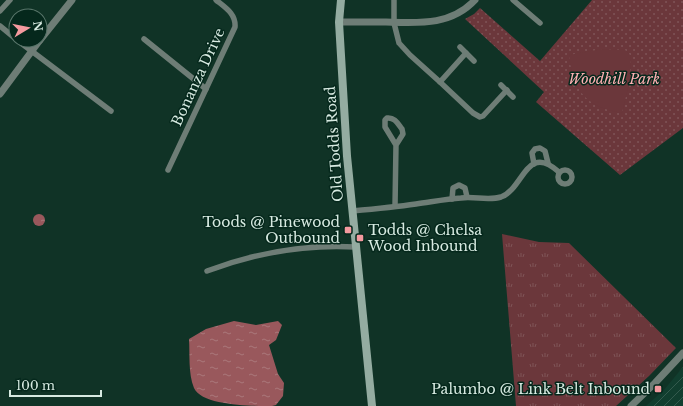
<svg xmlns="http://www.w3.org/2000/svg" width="683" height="406" viewBox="0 0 683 406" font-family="'Libre Baskerville',serif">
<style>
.industrial{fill:url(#industrial-furrows)}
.grass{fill:url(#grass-tufts)}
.park{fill:url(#park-dots)}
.garden{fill:#6b373b}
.water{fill:url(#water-ripples)}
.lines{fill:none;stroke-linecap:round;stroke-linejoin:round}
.minor{stroke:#6e7d76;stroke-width:5.5}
.tertiary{stroke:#6e7d76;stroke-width:7}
.secondary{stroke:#94aca1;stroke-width:8}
.poi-dot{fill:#f49a9f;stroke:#05281c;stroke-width:1.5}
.labels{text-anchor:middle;stroke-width:3;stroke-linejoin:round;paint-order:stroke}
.street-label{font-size:14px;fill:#d7eae1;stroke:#05281c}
.park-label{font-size:14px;font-style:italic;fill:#feb0b3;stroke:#05281c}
.poi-label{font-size:14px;fill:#d7eae1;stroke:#05281c;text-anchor:end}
</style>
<defs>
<pattern id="industrial-furrows" width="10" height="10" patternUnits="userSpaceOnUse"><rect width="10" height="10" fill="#113e2f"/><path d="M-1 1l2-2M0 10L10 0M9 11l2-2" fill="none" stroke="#335a4d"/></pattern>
<pattern id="grass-tufts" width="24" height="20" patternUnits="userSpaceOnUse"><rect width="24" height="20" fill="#6b373b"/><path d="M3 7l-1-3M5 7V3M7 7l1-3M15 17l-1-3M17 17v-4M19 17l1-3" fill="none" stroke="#7f5457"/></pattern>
<pattern id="park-dots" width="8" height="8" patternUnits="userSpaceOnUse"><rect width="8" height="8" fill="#6b373b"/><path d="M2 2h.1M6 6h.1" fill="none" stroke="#7f5457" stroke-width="1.8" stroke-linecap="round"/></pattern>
<pattern id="water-ripples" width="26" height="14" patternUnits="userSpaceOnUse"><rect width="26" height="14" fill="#99585c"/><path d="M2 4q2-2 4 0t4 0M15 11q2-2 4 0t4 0" fill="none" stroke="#ab787b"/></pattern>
</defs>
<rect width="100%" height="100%" fill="#103326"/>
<polygon class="industrial" points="683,367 683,406 646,406 664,390"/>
<polygon class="grass" points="502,234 539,242 569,243 676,348 649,376 616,406 516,406"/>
<polygon class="park" points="592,0 683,0 683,128 620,175 536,102 544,92 465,19 474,14 480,8 540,61"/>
<path class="garden" d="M602 49 625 50 631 56 630 79 622 113C586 107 573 91 569 55Z"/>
<g class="water">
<circle cx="39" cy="220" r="6"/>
<path d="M234 321 256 325 278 321 282 325 276 340 269 345 278 374 284 383 283 396 276 405 272 406C253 406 202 406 194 388 188 373 190 354 189 339L206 329Z"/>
</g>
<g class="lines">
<g class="minor">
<polyline points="394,0 394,23 399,43 410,55 440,82 473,113 480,117 483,116 507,90"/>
<polyline points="513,0 540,23"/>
<polyline points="0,11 10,0"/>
<polyline points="0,26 16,39"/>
<polyline points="144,39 206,89"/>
<polyline points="17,40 111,111"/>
<polyline points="460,47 474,61"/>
<polyline points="440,82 466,53"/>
<polyline points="501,85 513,97"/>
<polyline points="534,164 532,153 535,149 540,148 545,151 548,163"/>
<circle cx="565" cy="177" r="7"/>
<path d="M168 170 235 27C236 14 226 8 216 0"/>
<polyline points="452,199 453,188 459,185 465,188 467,197"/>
<path d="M395 206 396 145 403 134 402 129C398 124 395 117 387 118L385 120V127L396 145"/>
<path d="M352 211C374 209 395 207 416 204 431 202 446 199 461 198 474 196 488 201 501 197 524 189 526 142 559 172"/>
<path d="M207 271C255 253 305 244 356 247"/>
</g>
<g class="tertiary">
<path d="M339 22C355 22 370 22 386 22 418 23 451 26 475 0"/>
<polyline points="40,40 72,0"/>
<polyline points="0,94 40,40"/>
<polyline points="631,406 655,383 683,353"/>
</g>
<polyline class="secondary" points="341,0 339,22 347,156 372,406"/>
</g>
<g class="poi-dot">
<rect x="344" y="226" width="8" height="8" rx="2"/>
<rect x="356" y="234" width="8" height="8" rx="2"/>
<rect x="654" y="385" width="8" height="8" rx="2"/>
</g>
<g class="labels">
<g class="street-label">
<text transform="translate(198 77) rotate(-65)" y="5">Bonanza Drive</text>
<text transform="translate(334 144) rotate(-94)" y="5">Old Todds Road</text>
</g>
<g class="park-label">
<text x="614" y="84">Woodhill Park</text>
</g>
<g class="poi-label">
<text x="340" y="227">Toods @ Pinewood<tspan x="340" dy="16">Outbound</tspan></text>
<text x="368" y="235" text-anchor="start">Todds @ Chelsa<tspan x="368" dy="16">Wood Inbound</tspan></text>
<text x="650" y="394">Palumbo @ Link Belt Inbound</text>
</g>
</g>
<g transform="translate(28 28) rotate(80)"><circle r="19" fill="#05281c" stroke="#59766b"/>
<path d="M0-3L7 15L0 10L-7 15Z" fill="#f49a9f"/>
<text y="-6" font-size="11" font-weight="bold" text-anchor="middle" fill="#d7eae1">N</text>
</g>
<path d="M10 390v6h91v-6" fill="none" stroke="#d7eae1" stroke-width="2"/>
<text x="16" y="390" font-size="12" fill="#d7eae1" stroke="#05281c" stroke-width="3" paint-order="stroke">100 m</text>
</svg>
